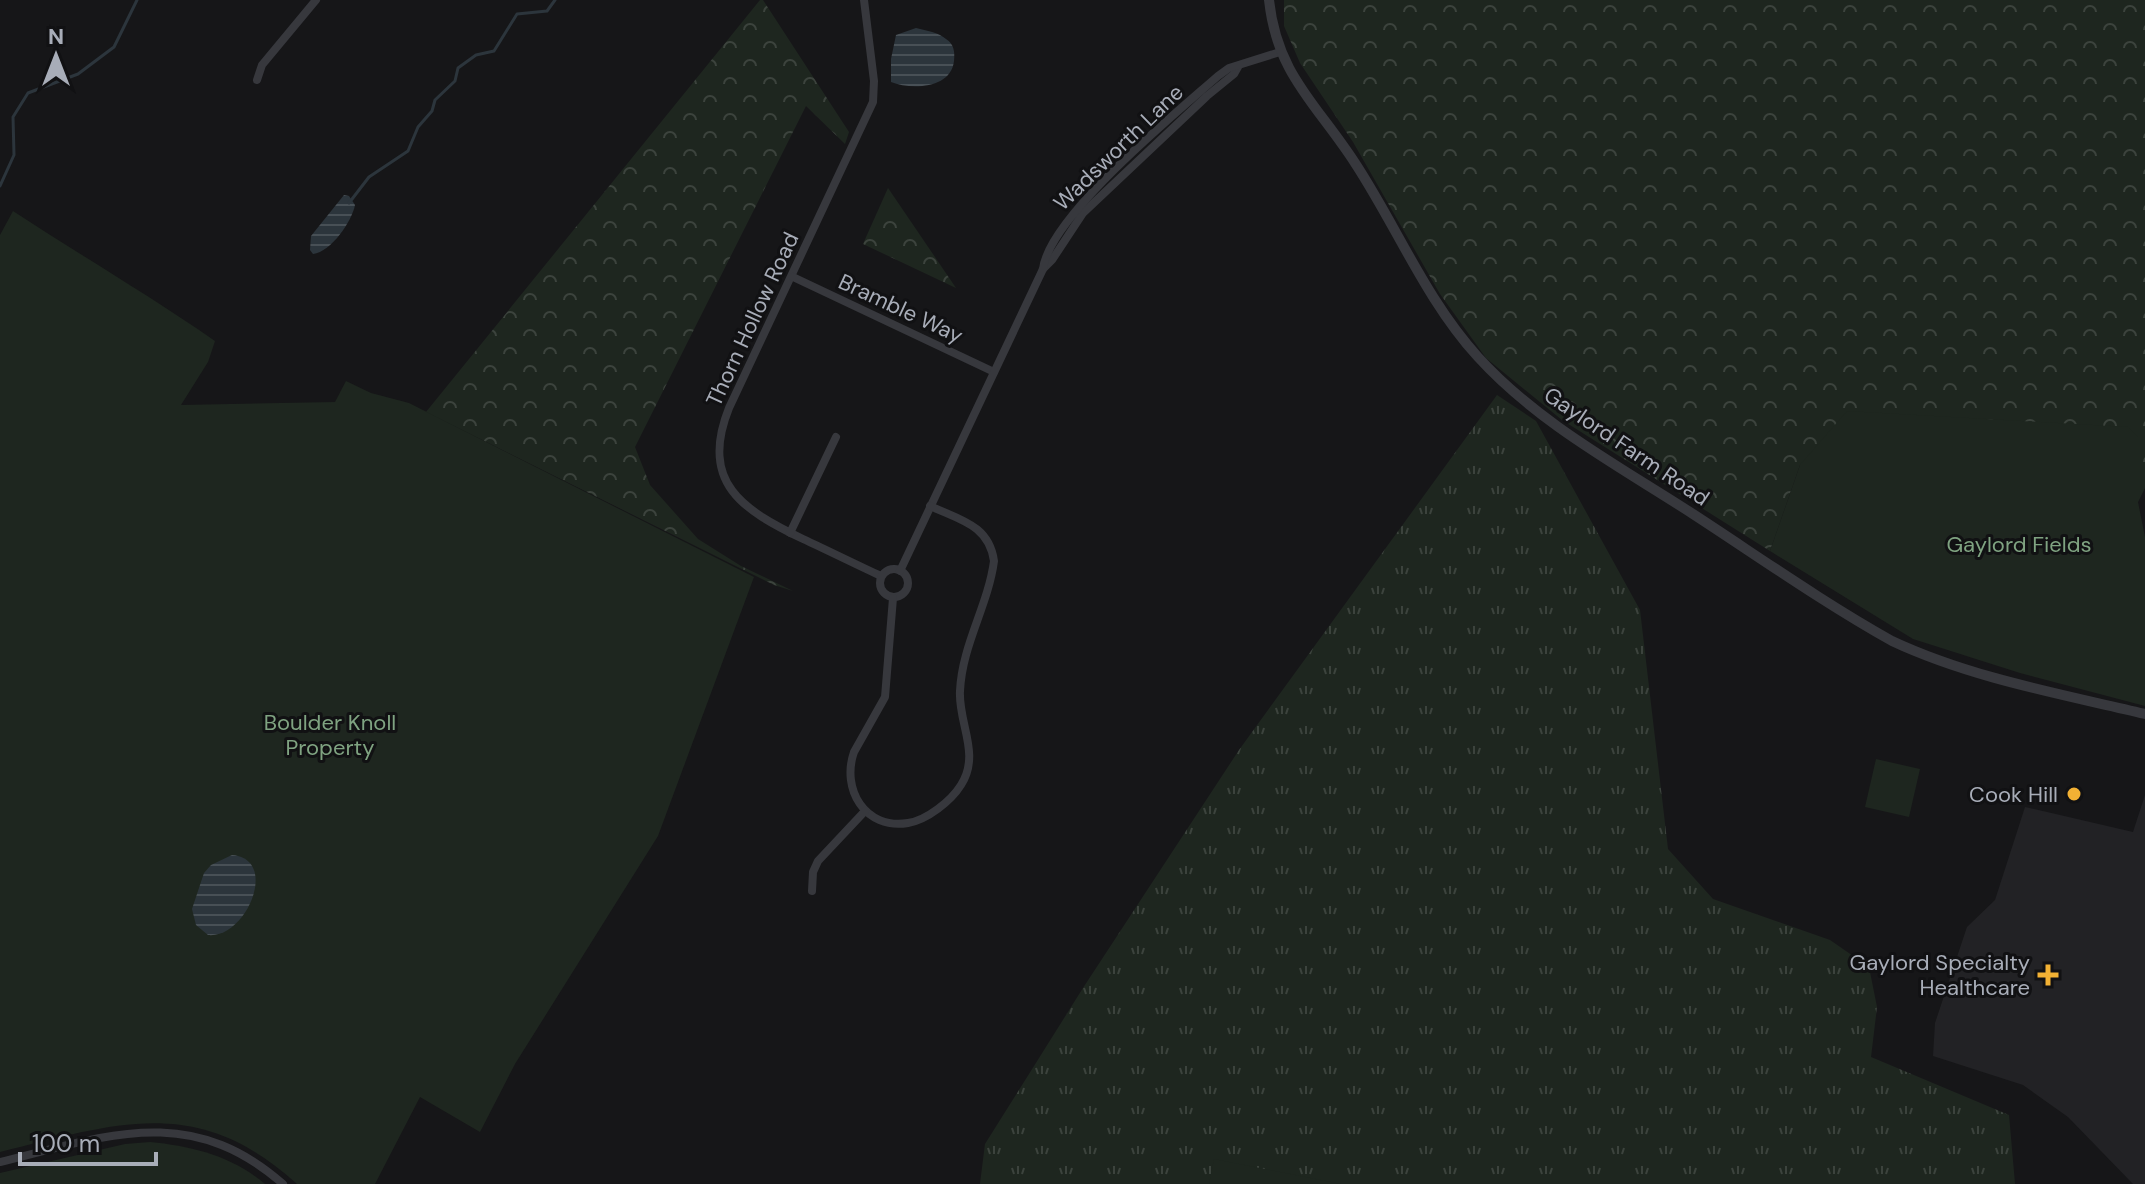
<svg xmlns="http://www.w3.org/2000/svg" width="2145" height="1184" viewBox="0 0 2145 1184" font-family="'DM Sans',sans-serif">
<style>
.built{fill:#222225}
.grass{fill:url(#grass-tufts)}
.forest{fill:url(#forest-crowns)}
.park{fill:#1e261f}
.water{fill:url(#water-rules)}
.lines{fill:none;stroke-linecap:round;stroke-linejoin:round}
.stream{stroke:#2c353c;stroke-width:3}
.minor{stroke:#37383d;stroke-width:8}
.tertiary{stroke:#37383d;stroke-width:10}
.poi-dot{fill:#f2b134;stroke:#111113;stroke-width:3}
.labels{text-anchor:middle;stroke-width:6;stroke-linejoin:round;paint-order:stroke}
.street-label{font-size:22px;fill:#a8adb8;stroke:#111113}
.park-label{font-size:22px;fill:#7fa381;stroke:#111113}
.poi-label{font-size:22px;fill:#a8adb8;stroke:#111113;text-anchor:end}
</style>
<defs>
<pattern id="grass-tufts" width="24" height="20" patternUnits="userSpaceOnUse" patternTransform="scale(2)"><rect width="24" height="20" fill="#1e261f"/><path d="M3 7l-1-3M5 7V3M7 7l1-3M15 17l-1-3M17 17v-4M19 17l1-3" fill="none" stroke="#3c433d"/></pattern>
<pattern id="forest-crowns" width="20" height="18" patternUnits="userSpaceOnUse" patternTransform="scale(2)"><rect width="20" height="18" fill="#1e261f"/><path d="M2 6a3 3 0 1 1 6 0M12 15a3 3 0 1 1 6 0" fill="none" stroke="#3c433d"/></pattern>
<pattern id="water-rules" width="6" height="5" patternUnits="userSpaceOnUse" patternTransform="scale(2)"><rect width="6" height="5" fill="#2c353c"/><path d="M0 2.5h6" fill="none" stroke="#485056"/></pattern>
</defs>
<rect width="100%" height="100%" fill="#161618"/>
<polygon class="built" points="2145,795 2145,1184 2133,1184 2068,1117 2023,1085 1933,1056 1935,1023 1967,927 1995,900 2025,807 2133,832"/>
<polygon class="grass" points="1497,395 1536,421 1640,610 1668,849 1713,899 1830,940 1869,967 1877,1007 1871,1057 2009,1115 2015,1184 980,1184 985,1144 1083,988 1239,750"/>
<g class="forest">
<polygon points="760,0 763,0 849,132 845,144 806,106 635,447 650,485 698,539 741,566 793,591 774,585 426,412"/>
<polygon points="1284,0 2145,0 2145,488 2138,502 2138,437 1800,465 1770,551 1562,420 1486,358 1440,294 1353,142 1300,63 1284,26"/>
<polygon points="888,188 956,288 863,244"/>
</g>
<g class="park">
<path d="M13 211C80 255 149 295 215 341L208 362 181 405 335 402 346 381 371 393 409 403 754 577 658 836 515 1064 480 1132 420 1097 375 1184H297C197 1093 116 1124 0 1152V235Z"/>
<polygon points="1847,411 2128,427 2138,437 2138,502 2145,537 2145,706 2020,673 1913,639 1770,551 1800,465"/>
<polygon points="1876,759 1920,769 1909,817 1865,807"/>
<path d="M150 1142C192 1146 232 1156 265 1184H0V1173L125 1144Z"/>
<polygon points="1214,1159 1341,1184 1209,1184"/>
</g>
<g class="water">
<path d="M916 28C927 31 938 32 946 39 954 44 955 52 954 61 951 89 911 90 891 82V59L896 35Z"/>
<path d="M344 195 349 196 355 205C352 221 331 252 313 254L310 250 311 236Z"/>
<path d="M232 855C280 859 246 939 208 935L196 925 192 909 204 873 211 865Z"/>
</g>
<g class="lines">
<g class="stream">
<polyline points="0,186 14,155 13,117 28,93 78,74 114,47 137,0"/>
<polyline points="349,203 369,177 408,151 418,127 432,111 435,100 455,81 458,68 476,55 494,51 517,14 547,11 555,0"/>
</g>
<g class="minor">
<path d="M864 0 874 81 873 102 729 408C699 483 743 510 803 539 829 551 855 564 881 576"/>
<polyline points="257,80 262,65 316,0"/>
<polyline points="1043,269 1052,260 1083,213 1207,96 1234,74 1238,67"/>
<polyline points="793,277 994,372"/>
<polyline points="790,533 836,437"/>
<circle cx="894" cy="583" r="14"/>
<path d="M900 571 1043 269C1049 217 1176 113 1218 76L1229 68 1280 52"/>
<path d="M893 598 885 697 854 752C841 789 865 830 908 823 927 820 951 801 961 785 981 754 958 723 960 691 962 645 988 606 994 561 989 525 960 520 930 506"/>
<polyline points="812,891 813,872 818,861 865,811"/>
<path d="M0 1162C106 1136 190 1102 283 1184"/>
</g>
<path class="tertiary" d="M1269 0C1277 75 1317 104 1355 163 1397 227 1426 300 1478 357 1538 423 1619 466 1693 514 1759 557 1824 603 1892 641 1971 678 2061 694 2145 714"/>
</g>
<g class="poi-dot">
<circle cx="2074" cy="794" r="8"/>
<path d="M2044 963h8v8h8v8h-8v8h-8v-8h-8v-8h8z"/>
</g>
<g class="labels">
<g class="street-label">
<text transform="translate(1118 147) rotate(-44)" y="8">Wadsworth Lane</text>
<text transform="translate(901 308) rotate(25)" y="8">Bramble Way</text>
<text transform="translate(752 319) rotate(-65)" y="8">Thorn Hollow Road</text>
<text transform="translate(1627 446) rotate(34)" y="8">Gaylord Farm Road</text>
</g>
<g class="park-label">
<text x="2019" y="552">Gaylord Fields</text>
<text x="330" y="730">Boulder Knoll<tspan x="330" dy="25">Property</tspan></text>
</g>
<g class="poi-label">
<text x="2058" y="802">Cook Hill</text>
<text x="2030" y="970">Gaylord Specialty<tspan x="2030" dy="25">Healthcare</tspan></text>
</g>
</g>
<g transform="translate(56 56)" stroke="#111113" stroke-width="6" paint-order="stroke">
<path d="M0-6L14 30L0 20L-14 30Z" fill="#a8adb8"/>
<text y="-12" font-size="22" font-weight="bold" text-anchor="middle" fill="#a8adb8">N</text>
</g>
<path d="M20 1152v12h136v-12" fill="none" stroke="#a8adb8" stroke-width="4"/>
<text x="32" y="1152" font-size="24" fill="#a8adb8" stroke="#111113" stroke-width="6" paint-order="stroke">100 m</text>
</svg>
